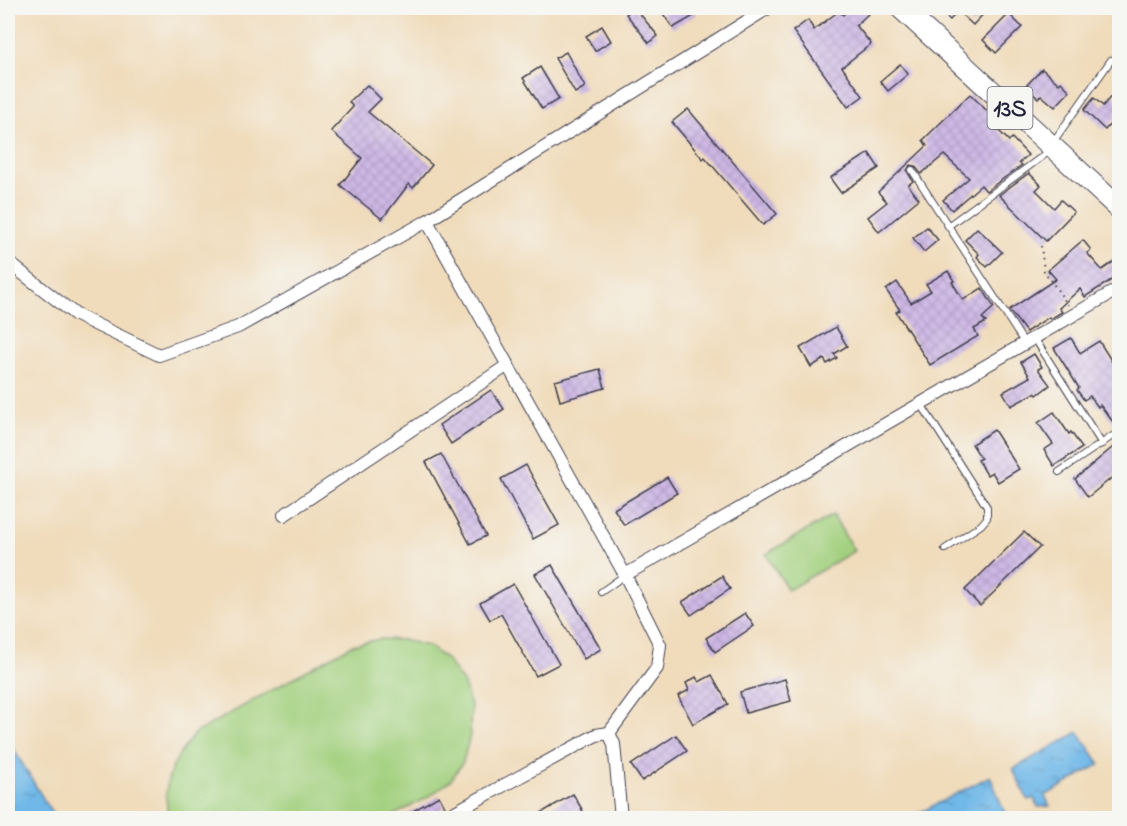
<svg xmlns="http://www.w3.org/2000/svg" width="1127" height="826" viewBox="0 0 1127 826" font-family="'Indie Flower',sans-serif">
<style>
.park{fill:#a2d07e;stroke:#62795c;stroke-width:1.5}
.water{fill:url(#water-ripples);stroke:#496d92;stroke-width:1.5}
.building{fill:url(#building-cross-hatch)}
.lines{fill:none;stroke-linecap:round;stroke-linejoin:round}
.service-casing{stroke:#413e4e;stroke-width:8}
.minor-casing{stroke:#413e4e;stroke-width:14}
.trunk-casing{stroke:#413e4e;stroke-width:23}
.path{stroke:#413e4e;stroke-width:2;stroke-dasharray:1.5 4.5;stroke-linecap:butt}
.service{stroke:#fff;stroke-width:6}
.minor{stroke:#fff;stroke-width:12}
.trunk{stroke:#fff;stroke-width:21}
.labels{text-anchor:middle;stroke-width:4.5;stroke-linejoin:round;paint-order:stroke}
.shield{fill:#f6f6f2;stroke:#626272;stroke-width:1.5}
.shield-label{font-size:24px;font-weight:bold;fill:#22223b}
</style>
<defs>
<pattern id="water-ripples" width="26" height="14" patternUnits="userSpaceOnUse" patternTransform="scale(1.5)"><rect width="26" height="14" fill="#70b8e8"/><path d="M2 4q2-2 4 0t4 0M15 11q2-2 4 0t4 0" fill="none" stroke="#5c95bd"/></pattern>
<pattern id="building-cross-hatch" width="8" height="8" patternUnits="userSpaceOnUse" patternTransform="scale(1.5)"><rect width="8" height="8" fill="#ceb8e5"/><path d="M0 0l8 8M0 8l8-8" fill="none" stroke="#b19ec5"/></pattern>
</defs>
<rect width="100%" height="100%" fill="#f6f6f2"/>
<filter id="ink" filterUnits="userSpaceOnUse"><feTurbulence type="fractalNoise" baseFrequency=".0167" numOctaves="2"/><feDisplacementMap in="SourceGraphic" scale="12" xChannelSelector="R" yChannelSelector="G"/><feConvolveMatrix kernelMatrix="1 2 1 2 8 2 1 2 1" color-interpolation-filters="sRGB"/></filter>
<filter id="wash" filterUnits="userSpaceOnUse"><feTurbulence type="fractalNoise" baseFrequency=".008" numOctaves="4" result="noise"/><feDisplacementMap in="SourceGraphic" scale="24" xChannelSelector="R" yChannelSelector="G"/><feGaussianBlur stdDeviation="1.35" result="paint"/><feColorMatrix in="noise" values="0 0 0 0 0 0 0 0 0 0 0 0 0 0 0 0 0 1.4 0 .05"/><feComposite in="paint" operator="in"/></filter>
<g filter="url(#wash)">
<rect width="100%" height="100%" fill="#f0dcbb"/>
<g class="park">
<polygon points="833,515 854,551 788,590 766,554"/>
<path d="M380 639 403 640 428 646 447 660 464 684 471 706 470 735 463 762 451 780 430 796 389 818H169C160 783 173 760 195 733L352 645Z"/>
</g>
<g class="water">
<polygon points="1078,732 1100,764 1045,796 1050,806 1038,807 1034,798 1028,800 1013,769"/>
<polygon points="8,740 55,818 8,818"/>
<polygon points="990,776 1005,813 994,818 916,818 915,815"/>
</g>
<g id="blocks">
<g class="building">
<polygon points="635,8 658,36 649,43 626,14"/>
<polygon points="659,8 692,8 697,14 673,28"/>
<polygon points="850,8 862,8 868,14 856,25 871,44 842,67 863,96 848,107 793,31 808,20 814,30 839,11 843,15"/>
<polygon points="937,8 989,8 973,25 958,11 950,20"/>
<polygon points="1009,14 1022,27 996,53 983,40"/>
<polygon points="602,26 611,41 595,51 586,36"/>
<polygon points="566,52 585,87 575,93 555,58"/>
<polygon points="900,64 908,74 888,91 880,81"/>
<polygon points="540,67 559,99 542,109 523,78"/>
<polygon points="1042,69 1059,84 1061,82 1070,91 1055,107 1041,95 1038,98 1025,87"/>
<polygon points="367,85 381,99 368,112 432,165 413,188 409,184 382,219 340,185 362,158 331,131 353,107 349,102"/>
<polygon points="970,94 999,123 995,127 1009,141 1012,138 1028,155 1019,163 1022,165 986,191 981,185 952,210 943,200 969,178 944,155 921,174 915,166 910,165 907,171 913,181 908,185 919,199 879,232 868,217 887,202 878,192 927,146 923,140"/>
<polygon points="1112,95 1119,102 1119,114 1105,130 1084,110 1094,98 1103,106"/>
<polygon points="688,109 777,214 763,225 705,157 703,159 672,122"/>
<polygon points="869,153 879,168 841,193 830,178"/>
<polygon points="1029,173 1041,185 1036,190 1054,208 1061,200 1074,212 1046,241 999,195"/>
<polygon points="927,227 938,240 924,252 913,238"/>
<polygon points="977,228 1002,252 987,267 977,257 979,254 965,240"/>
<polygon points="1083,240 1091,250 1087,253 1102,270 1119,258 1119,275 1085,297 1080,289 1059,308 1062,312 1050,319 1049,317 1026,332 1009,310 1056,279 1048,270"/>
<polygon points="948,271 954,281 952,282 963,300 982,288 994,307 982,318 986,322 974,329 978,336 930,365 896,312 900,310 886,290 897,282 911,303 931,291 926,284"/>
<polygon points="836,327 847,346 834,354 837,358 827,364 824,359 811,367 800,348"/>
<polygon points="1071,338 1080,353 1099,341 1119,373 1119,426 1117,427 1100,405 1098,407 1090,396 1084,400 1077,390 1079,388 1054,348"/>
<polygon points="1034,354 1042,367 1038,369 1050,385 1037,395 1035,393 1011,406 1003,392 1030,377 1021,362"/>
<polygon points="600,369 605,388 560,401 555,381"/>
<polygon points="491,390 504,409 451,444 439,425"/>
<polygon points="1054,412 1069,434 1071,432 1082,448 1054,466 1044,450 1053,444 1038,423"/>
<polygon points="994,430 1019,469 998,482 992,472 987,475 978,460 981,458 972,444"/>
<polygon points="1119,442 1119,472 1088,497 1075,479"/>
<polygon points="441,454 486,536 470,544 426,462"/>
<polygon points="526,465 559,525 533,539 501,479"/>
<polygon points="667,477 677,493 624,525 614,509"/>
<polygon points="1024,532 1040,547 980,606 965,590"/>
<polygon points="552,565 601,649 584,659 535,574"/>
<polygon points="722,576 730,589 691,615 682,602"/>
<polygon points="513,584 559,664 536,676 501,614 490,620 480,603"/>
<polygon points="745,613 754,626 715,652 706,638"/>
<polygon points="712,675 728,704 693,724 678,696 689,690 686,683 696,677 699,682"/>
<polygon points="785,679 791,701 746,713 740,692"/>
<polygon points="676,735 687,751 642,781 631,765"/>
<polygon points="573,794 583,811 570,819 531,819"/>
<polygon points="439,796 445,807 424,819 399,819"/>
</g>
</g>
</g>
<g filter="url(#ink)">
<use href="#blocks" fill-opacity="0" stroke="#413e4e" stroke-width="1.5"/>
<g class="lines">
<g class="service-casing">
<g id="service">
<polyline points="1053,142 1111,60"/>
<polyline points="912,170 1025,344"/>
<polyline points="948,226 1051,150"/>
<polyline points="1035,339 1102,444"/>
<polyline points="921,404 987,507 987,518 981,525 945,549"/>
<polyline points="1059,472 1120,431"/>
<polyline points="601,592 625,575"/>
</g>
</g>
<g class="minor-casing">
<g id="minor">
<polyline points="427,221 625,575 660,645 657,668 609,733 614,744 621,818"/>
<polyline points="8,262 76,315 159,355 238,327 427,221 768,8"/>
<polyline points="284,515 508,365"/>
<polyline points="625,575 1120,288"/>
<polyline points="444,818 596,735 609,733"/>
</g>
</g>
<g class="trunk-casing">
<polyline id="trunk" points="901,8 1120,209"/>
</g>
<polyline class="path" points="1041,246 1044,271 1068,305"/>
<use href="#service" class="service"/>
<use href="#minor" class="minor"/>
<use href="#trunk" class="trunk"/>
</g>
</g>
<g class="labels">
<rect class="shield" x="987.5" y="87" width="45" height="42" rx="4.5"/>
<g class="shield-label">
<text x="1010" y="116">13S</text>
</g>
</g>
<rect width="1127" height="826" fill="none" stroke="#f6f6f2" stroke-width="30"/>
</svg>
